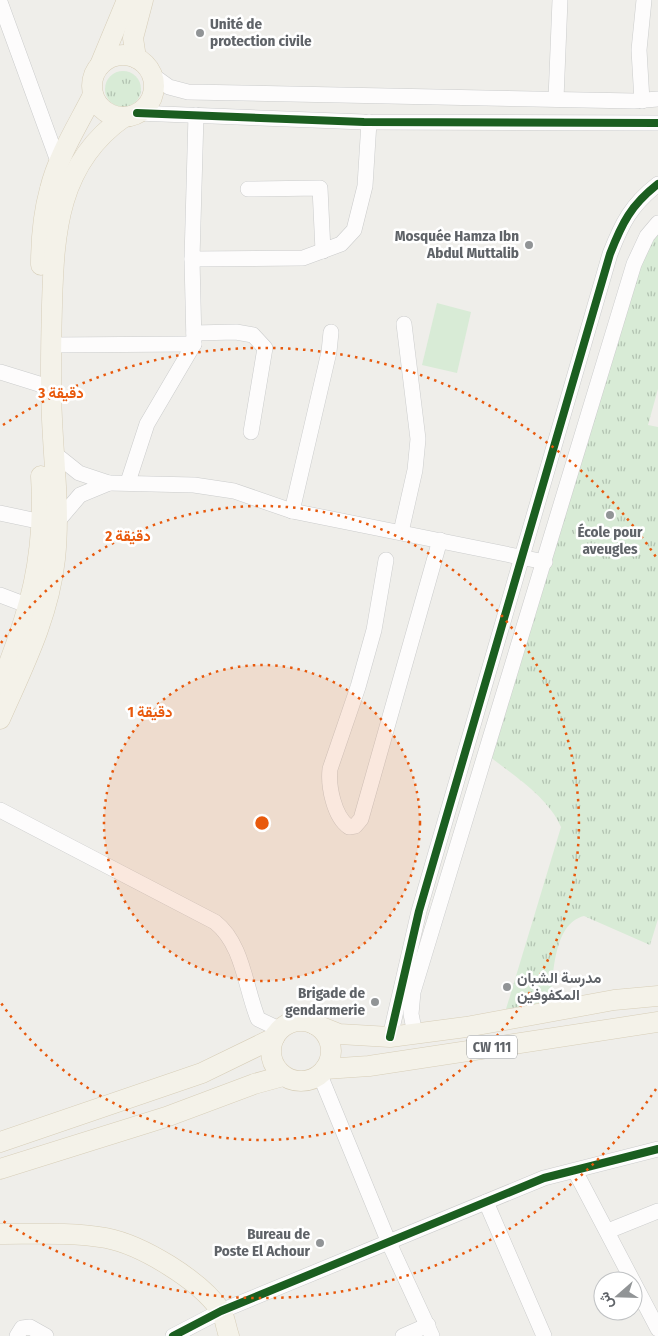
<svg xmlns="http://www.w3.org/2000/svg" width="658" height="1336" viewBox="0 0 658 1336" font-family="'Fira Sans Condensed',Vazirmatn,sans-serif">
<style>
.grass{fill:url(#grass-tufts)}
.garden{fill:#d8ebd6}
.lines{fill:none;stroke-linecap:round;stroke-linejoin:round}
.minor-casing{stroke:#cbcccc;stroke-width:16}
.major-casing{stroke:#d7ceb8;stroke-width:21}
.minor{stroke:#fdfcfc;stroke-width:15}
.major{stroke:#f4f2e9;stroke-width:20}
.cycleway-casing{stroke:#fff;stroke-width:11}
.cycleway{stroke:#1b5e20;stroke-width:8}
.ring{fill:none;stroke:#e8590c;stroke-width:2.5;stroke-dasharray:2.5 5}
.poi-dot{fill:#919496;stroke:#fff;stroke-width:2}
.labels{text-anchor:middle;stroke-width:5;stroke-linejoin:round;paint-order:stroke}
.shield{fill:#fff;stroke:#8f9295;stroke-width:1}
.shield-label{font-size:14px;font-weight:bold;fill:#5f6368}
.poi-label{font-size:15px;font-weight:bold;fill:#5f6368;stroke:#fff;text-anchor:end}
.centre{fill:#e8590c;stroke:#fff;stroke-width:2.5}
.ring-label{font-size:15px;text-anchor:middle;font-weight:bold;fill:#e8590c;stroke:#fff;stroke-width:5;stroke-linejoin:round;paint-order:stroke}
</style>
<defs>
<pattern id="grass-tufts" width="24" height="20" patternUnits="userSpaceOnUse" patternTransform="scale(1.25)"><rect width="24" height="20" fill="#d8ebd6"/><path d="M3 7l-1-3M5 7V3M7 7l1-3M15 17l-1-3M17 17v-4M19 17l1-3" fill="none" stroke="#b2c2b1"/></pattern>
</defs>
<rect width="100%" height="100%" fill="#efeeea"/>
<g class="grass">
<circle cx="123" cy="89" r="18"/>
<path d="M658 232V389L648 425 658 427V919L650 945 584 916C553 924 554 974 550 1001L506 1009 561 827C548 797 514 776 489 756L634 274Z"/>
</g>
<polygon class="garden" points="437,303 471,312 457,373 422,365"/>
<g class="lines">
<g class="minor-casing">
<g id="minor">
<polyline points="0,2 59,164"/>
<polyline points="151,74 169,87 188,92 634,101 658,99"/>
<polyline points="556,99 560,0"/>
<polyline points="642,101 639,50 644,0"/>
<polyline points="137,113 364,122 658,123"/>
<polyline points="196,115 192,259 303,258 341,244 354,230 365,186 369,122"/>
<polyline points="248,189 320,188 323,251"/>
<polyline points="194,333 236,332 253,335 265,348 251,432"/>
<polyline points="51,345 194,344"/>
<polyline points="0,372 39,384"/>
<polyline points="54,453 79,473 109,483 80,495 57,522"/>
<polyline points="128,482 147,424 194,344 192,259"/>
<polyline points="109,483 194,485 234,491 292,511 545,562"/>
<polyline points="292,511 329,352 331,332"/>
<polyline points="0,513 42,522"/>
<polyline points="401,532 415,470 418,439 404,324"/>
<path d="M386 560 374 630 358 687 330 769C328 786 334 817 349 827L355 826 361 819 440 540"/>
<polyline points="0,595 29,606"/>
<path d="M0 810 215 922C243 944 245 987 258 1019L279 1029"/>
<polyline points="415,1034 411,1014 413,992 634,264 647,236 658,223"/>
<path d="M390 1037 419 911 610 254C622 223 631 205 658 184"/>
<polyline points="320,1075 389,1243 432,1336"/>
<polyline points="575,1171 658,1329"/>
<polyline points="486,1202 544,1336"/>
<polyline points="608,1231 658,1211"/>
<polyline points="17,1336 22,1328 30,1327 46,1336"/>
<polyline points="173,1336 221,1311 544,1178 658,1149"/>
<polyline points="403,1336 428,1325"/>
</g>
</g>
<g class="major-casing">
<g id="major">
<circle cx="123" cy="86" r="31"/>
<polyline points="136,58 133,38 143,0"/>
<polyline points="100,65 127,0"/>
<path d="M41 265C41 239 43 214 50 189 58 156 78 125 93 95"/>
<path d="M0 686C30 613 46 556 41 476"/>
<path d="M0 719C23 667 49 616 55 559 60 512 54 465 52 419 50 381 51 343 52 305 54 232 58 163 124 117"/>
<circle cx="301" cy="1051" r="30"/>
<polyline points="314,1024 339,1034 390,1037 466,1027 614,1000 658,996"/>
<polyline points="325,1069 369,1066 658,1022"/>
<polyline points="0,1142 202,1073 274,1038"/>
<polyline points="0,1169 166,1117 254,1084 283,1076"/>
<path d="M0 1234C35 1234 72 1232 106 1238 142 1245 200 1280 221 1311 225 1317 226 1328 229 1336"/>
</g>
</g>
<use href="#minor" class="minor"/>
<use href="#major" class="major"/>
<g class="cycleway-casing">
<g id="cycleway">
<polyline points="137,113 364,122 658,123"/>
<path d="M390 1037 419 911 610 254C622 223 631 205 658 184"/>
<polyline points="173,1336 221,1311 544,1178 658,1149"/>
</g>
</g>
<use href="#cycleway" class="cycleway"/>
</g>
<circle cx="262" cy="823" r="158" fill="#e8590c" fill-opacity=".12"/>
<g class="ring">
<circle cx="262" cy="823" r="158"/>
<path d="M1 643A317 317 0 1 1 1 1003"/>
<path d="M656 1089A475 475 0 0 1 3 1221M3 425A475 475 0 0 1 656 557"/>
</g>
<g class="poi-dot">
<circle cx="200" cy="33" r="5"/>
<circle cx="529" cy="245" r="5"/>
<circle cx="610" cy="515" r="5"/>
<circle cx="507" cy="987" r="5"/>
<circle cx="375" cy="1002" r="5"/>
<circle cx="320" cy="1243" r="5"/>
</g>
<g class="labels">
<rect class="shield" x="467" y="1035.5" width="50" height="23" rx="4"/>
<g class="shield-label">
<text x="492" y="1052">CW 111</text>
</g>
<g class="poi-label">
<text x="210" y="29" text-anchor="start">Unité de<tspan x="210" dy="17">protection civile</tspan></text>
<text x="519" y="241">Mosquée Hamza Ibn<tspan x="519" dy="17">Abdul Muttalib</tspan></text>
<text x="610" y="537" text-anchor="middle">École pour<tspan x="610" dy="17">aveugles</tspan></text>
<text x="517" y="983" text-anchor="start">مدرسة الشبان<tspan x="517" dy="17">المكفوفين</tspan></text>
<text x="365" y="998">Brigade de<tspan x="365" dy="17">gendarmerie</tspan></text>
<text x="310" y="1239">Bureau de<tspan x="310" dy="17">Poste El Achour</tspan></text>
</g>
</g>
<circle cx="262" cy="823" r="8" class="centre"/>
<g class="ring-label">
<text x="61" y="398">3 دقيقة</text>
<text x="128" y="541">2 دقيقة</text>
<text x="150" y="717">1 دقيقة</text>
</g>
<g transform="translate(618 1296) rotate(250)"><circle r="24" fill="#ffffff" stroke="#bfc1c3"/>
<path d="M0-4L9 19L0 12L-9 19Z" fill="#919496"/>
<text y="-8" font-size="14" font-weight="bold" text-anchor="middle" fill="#5f6368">ش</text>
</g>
</svg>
